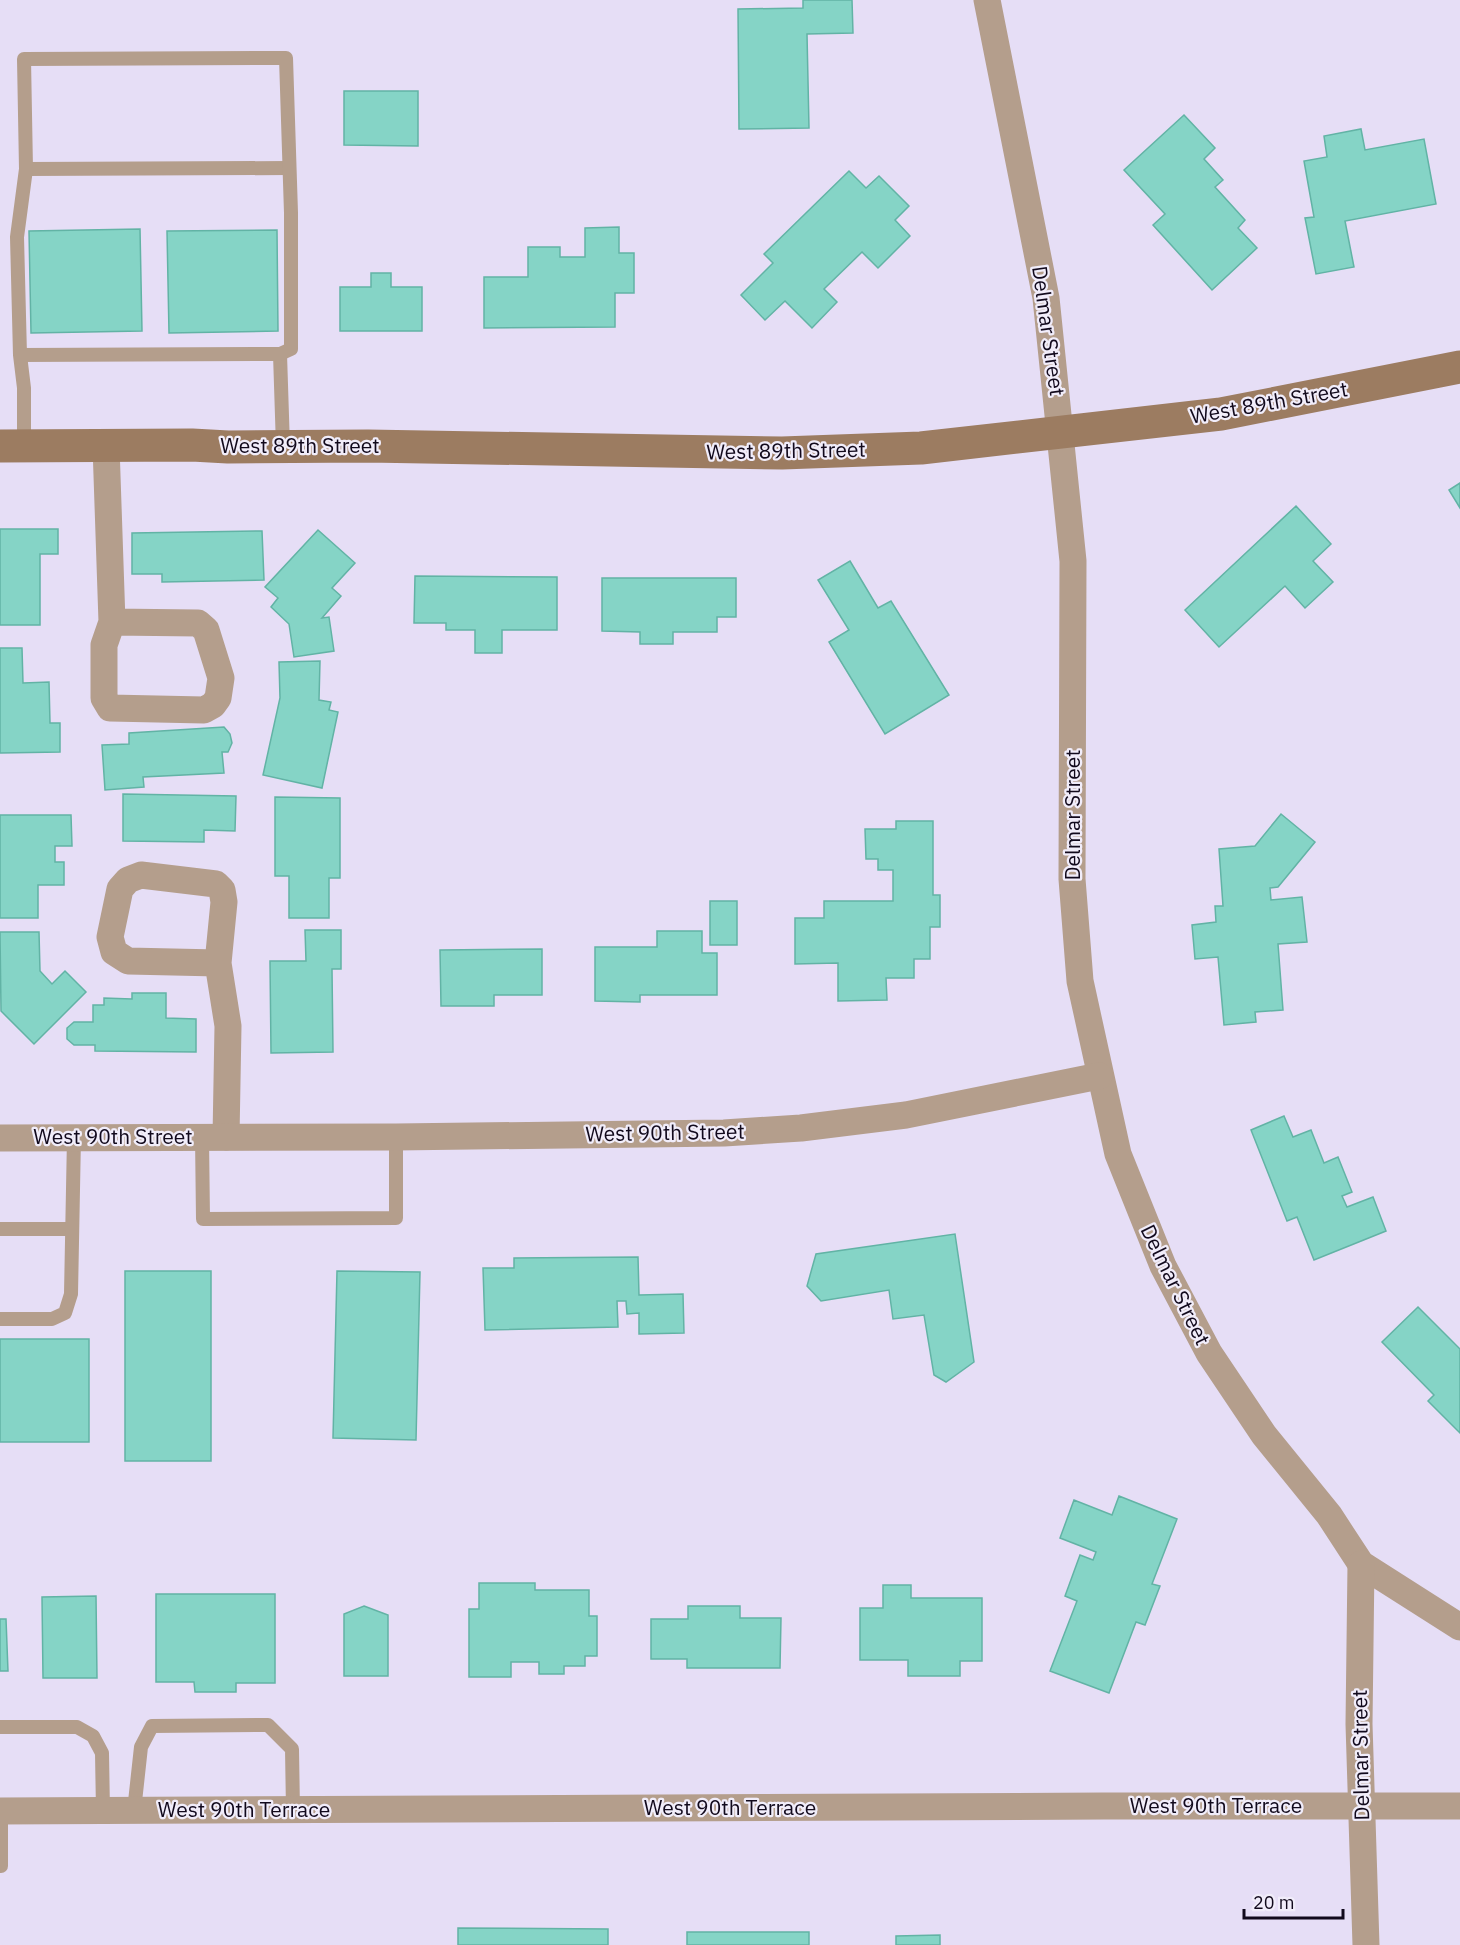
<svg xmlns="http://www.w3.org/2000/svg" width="1460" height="1945" viewBox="0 0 1460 1945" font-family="'IBM Plex Sans',sans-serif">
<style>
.building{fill:#85d4c6;stroke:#62b3a5;stroke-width:1.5}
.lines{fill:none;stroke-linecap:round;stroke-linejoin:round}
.lane{stroke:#b49e8c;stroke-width:14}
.street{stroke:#b49e8c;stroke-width:27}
.secondary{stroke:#9c7c61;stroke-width:33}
.labels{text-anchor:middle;stroke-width:4.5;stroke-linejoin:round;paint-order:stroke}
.street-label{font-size:21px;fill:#11091c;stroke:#f1edfa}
</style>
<rect width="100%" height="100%" fill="#e6def6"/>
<g class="building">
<polygon points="803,0 852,0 853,33 807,34 809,128 739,129 738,9 803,8"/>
<polygon points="344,91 418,91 418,146 344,145"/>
<polygon points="1184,115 1215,148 1204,159 1223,180 1215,187 1245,220 1238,228 1257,248 1212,290 1153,225 1165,214 1124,170"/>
<polygon points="1361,129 1365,150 1424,139 1436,204 1345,221 1354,267 1316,274 1305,218 1314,217 1304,161 1327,157 1324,136"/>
<polygon points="849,171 866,188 879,176 909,206 895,220 910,236 878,268 862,252 824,289 837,302 812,328 785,301 765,320 741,295 773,263 764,254"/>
<polygon points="619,227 619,253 634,253 634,293 615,293 615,327 484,328 484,277 528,277 528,247 560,247 560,257 585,257 585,228"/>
<polygon points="140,229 142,331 31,333 29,231"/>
<polygon points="277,230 278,331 169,333 167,231"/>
<polygon points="371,273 391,273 391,287 422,287 422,331 340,331 340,287 371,287"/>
<polygon points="1460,483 1460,508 1449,490"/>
<polygon points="1296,506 1331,544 1313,561 1333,582 1305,608 1285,586 1219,647 1185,610"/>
<polygon points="0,529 58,529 58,554 40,554 40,625 0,625"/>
<polygon points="318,530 355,563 332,588 341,596 322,618 329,617 334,651 294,657 289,624 271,607 278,598 265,587"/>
<polygon points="262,531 264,580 162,582 162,574 132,574 132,533"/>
<polygon points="850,561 878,608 891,601 949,695 885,734 829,642 849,630 818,580"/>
<polygon points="415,576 557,577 557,630 502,630 502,653 475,653 475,630 446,630 446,623 414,623"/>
<polygon points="602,578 736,578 736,617 717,617 717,632 673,632 673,644 640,644 640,632 602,631"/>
<polygon points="0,648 22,648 23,683 49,682 50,723 60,723 60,752 0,753"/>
<polygon points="320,661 319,700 331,702 329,710 338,712 322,788 263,775 280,698 279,662"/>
<polygon points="224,727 230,734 232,743 228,752 222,752 224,773 143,777 144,787 105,790 102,745 129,744 129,733"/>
<polygon points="123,794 236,796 235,831 204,830 204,842 123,841"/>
<polygon points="275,797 340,798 340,878 329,878 329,918 289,918 289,876 275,876"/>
<polygon points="1281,814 1315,842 1278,887 1270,888 1271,900 1302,897 1307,942 1278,944 1283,1010 1255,1012 1256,1022 1224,1025 1218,957 1195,959 1192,925 1216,922 1215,906 1223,906 1219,849 1255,846"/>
<polygon points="0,815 71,815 72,846 55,846 55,862 64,862 64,885 38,885 38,918 0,918"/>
<polygon points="896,821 933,821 933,895 940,895 940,927 930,927 930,959 914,959 914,978 886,978 887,1000 838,1001 838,963 795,964 795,918 824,918 824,901 893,901 893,870 878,870 878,859 866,859 865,829 896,829"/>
<rect x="710" y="901" width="27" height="44"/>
<polygon points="305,930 341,930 341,969 332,969 333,1052 271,1053 270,961 306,961"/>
<polygon points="657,931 702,931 702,953 717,953 717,995 640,995 640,1002 595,1001 595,947 657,947"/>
<polygon points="0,932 39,932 40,971 52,984 65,971 86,992 34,1044 1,1011"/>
<polygon points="542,949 542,995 494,995 494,1006 441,1006 440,950"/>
<polygon points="132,993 166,993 166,1018 196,1019 196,1052 95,1051 95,1045 74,1045 67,1039 67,1028 74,1022 93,1022 93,1005 104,1005 104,998 132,999"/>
<polygon points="1284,1116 1293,1137 1311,1130 1324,1163 1338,1157 1352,1192 1342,1196 1347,1207 1373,1197 1386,1231 1314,1260 1297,1217 1287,1221 1251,1130"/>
<polygon points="955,1234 974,1362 946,1382 934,1375 924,1315 893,1319 889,1290 821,1301 807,1286 816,1254"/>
<polygon points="638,1257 639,1295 683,1294 684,1333 639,1334 639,1313 627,1314 626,1301 617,1301 618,1327 485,1330 483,1268 514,1268 514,1258"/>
<rect x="125" y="1271" width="86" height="190"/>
<polygon points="337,1271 420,1272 416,1440 333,1438"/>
<polygon points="1418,1307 1460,1349 1460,1433 1428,1401 1434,1395 1382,1342"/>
<rect x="0" y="1339" width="89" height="103"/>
<polygon points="1119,1496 1177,1519 1152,1584 1160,1586 1145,1625 1136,1622 1109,1693 1050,1671 1077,1601 1065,1596 1080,1555 1093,1560 1096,1552 1060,1538 1074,1500 1112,1515"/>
<polygon points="479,1583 535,1583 535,1590 589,1590 589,1616 597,1616 597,1656 585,1656 585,1666 564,1666 564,1674 539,1674 539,1662 511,1662 511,1677 469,1677 469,1609 479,1609"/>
<polygon points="883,1585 911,1585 911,1598 982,1598 982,1661 960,1661 960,1676 908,1676 908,1660 860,1660 860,1608 883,1608"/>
<polygon points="156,1594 275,1594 275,1683 236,1683 236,1692 195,1692 194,1682 156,1682"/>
<polygon points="96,1596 97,1678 43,1678 42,1597"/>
<polygon points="364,1606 388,1615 388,1676 344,1676 344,1614"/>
<polygon points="688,1606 740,1606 740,1618 781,1618 780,1668 687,1668 687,1659 651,1659 651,1619 688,1619"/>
<polygon points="0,1619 6,1619 8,1671 0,1671"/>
<polygon points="458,1928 608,1929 608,1945 458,1945"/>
<rect x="687" y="1932" width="122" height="13"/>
<polygon points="940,1935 940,1945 896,1945 896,1936"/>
</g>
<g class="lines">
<g class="lane">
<polyline points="26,169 288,168"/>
<polyline points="280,354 283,447"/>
<polyline points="20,355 280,354 291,349 291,213 286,58 24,59 26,169 17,237 20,355 24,388 24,446"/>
<polyline points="202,1137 203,1219 396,1218 396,1137"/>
<polyline points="0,1229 72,1229"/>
<polyline points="0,1319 52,1319 65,1313 71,1294 74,1137"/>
<polyline points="0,1727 77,1727 93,1736 102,1753 103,1811"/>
<polyline points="1,1811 1,1866"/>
<polyline points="134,1811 141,1747 152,1726 268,1725 292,1749 293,1810"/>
</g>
<g class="street">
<polyline points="987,0 1046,298 1073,561 1072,879 1080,981 1118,1154 1163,1266 1209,1353 1264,1435 1329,1515 1361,1564 1460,1627"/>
<polyline points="106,446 112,622 104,645 104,698 110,708 204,710 213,705 218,698 221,678 206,630 198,623 112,622"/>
<polyline points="218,963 128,961 114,952 110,937 120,889 128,880 141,875 216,884 222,890 224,902 218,963 228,1026 226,1137"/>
<polyline points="0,1138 396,1137 724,1133 801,1128 906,1115 1099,1076"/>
<polyline points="1361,1564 1359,1724 1366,1945"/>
<polyline points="0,1811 1104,1806 1460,1806"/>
</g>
<polyline class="secondary" points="0,446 192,445 228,447 368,446 782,453 921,448 1221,414 1460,367"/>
</g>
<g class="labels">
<g class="street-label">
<text transform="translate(1048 331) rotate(82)" y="7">Delmar Street</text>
<text transform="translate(1269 403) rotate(-10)" y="7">West 89th Street</text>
<text x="300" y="453">West 89th Street</text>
<text transform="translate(786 451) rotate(-1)" y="7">West 89th Street</text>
<text transform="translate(1073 815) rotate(-90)" y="7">Delmar Street</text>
<text transform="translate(665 1133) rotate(-1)" y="7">West 90th Street</text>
<text x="113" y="1144">West 90th Street</text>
<text transform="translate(1175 1285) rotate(64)" y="7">Delmar Street</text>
<text transform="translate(1361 1755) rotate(-91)" y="7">Delmar Street</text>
<text x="1216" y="1813">West 90th Terrace</text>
<text x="730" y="1815">West 90th Terrace</text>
<text x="244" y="1817">West 90th Terrace</text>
</g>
</g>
<path d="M1244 1909v9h99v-9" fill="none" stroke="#11091c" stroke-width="3"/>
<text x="1253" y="1909" font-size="18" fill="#11091c" stroke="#f1edfa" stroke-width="4.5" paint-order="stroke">20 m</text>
</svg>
